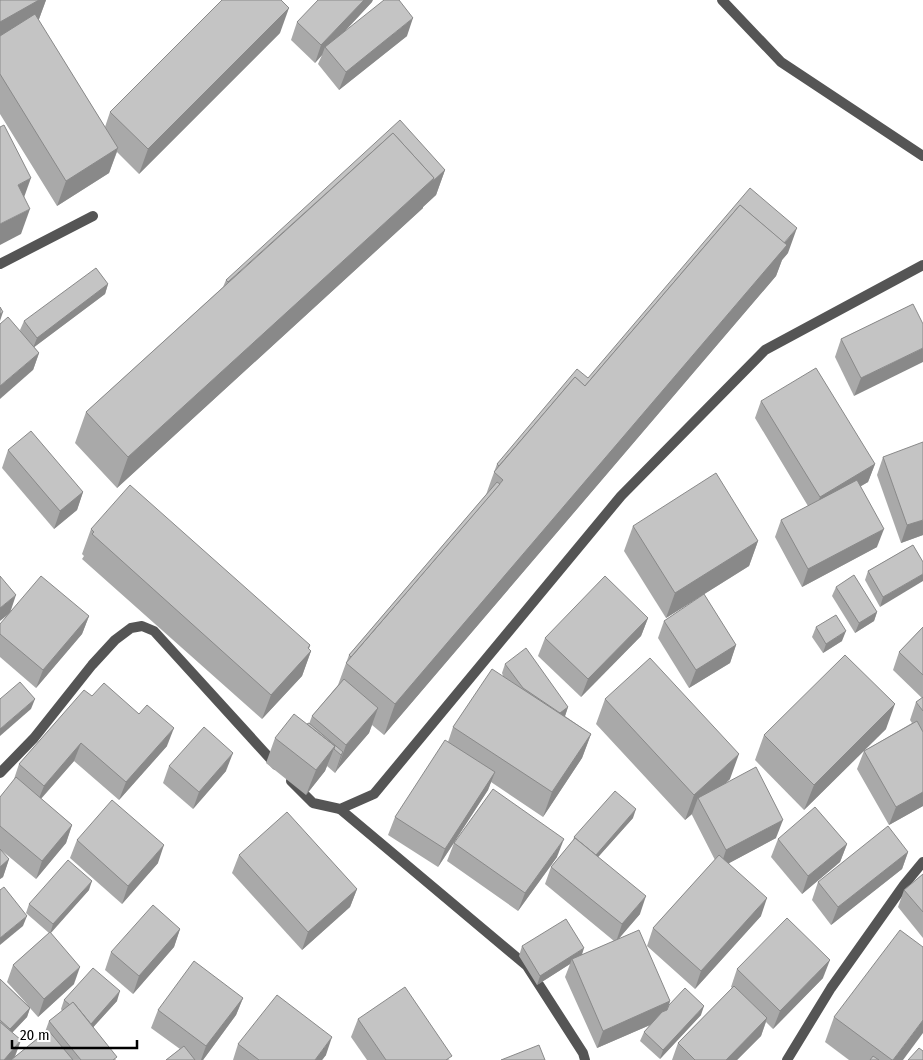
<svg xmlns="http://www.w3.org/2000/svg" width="923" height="1060" viewBox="0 0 923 1060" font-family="'Fira Sans Condensed',sans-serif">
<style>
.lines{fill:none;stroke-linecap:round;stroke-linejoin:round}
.lane{stroke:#555;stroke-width:10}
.street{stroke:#555;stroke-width:10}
.wall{fill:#a9a9a9}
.shaded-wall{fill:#898989}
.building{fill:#c4c4c4;stroke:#898989}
</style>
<rect width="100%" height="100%" fill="#fff"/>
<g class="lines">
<g class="lane">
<polyline points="722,0 781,62 923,156"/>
<polyline points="0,264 93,216"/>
</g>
<g class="street">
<polyline points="0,773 34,738 92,665 115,640 131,628 142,626 154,631 276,765"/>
<polyline points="291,781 313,803 340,809 374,794 621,496 765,350 923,265"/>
<polyline points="340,809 527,966 583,1053 585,1060"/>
<polyline points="787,1060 831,988 904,885 923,862"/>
</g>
</g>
<g class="wall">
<polygon points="0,0 46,0 39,19 38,20 105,127 110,112 280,33 139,174 117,152 109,173 57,206 0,114"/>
<polygon points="372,2 346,30 407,36 339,90 318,64 322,55 315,63 291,40 297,22"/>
<polygon points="445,170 436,195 423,207 423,208 117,488 75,443 86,412 223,287 226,280"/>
<polygon points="788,253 782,260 776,276 384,735 372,725 369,733 337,770 335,773 327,766 325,771 306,795 266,763 275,738 309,724 312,716 338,685 349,655 486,495 488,489 497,464 588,378"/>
<polygon points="108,284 105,294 34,347 39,353 33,370 20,330 24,321"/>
<polygon points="913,304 854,396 835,357 841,339"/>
<polygon points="761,401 875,464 868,482 860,486 877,547 802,587 775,537 781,520 808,506 755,418"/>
<polygon points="8,450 83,492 77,510 54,529 2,468"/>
<polygon points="883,457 923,535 901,543 877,475"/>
<polygon points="633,526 758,541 749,566 666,618 624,551"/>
<polygon points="91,529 310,645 309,649 311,651 302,676 262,719 82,559 84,556 82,554"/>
<polygon points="913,545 880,607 865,580 868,571"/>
<polygon points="836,587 877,612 874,621 855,633 832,596"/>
<polygon points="89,616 82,634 36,688 0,657 0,624"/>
<polygon points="648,618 641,636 581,697 538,656 545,638"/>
<polygon points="664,621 736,645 730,663 689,688 658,638"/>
<polygon points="816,627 842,641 823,653 812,637"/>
<polygon points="923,627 923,806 889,825 857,769 864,751 912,723 910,720 916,702 922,698 893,670 899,652"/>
<polygon points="505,664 568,707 565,716 591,734 582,758 543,817 491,782 488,790 455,841 557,857 518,911 447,861 454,843 438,867 388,835 395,817 448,742 453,727 503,676 502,673"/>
<polygon points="92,696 167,746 119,800 74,761 41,799 72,825 66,843 36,879 1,850 9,859 3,877 0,879 0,797 13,782 19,764"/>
<polygon points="605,699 730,779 726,783 776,838 729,863 761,916 695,989 647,946 653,928 715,860 692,815 692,814 685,820 596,724"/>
<polygon points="886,729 804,810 755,760 764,735"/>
<polygon points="169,766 226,771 193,809 163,783"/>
<polygon points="633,818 598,857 640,914 619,938 670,1001 669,1005 701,1015 660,1059 640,1041 644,1032 650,1025 597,1048 565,977 570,964 537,985 519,956 522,946 582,955 614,941 545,884 551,867 573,841 574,837"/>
<polygon points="778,839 847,844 840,862 802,894 771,857"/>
<polygon points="77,840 158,863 122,904 70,858"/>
<polygon points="908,852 902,869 831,925 812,900 818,882"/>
<polygon points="239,855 357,889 350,907 302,950 232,873"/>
<polygon points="923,874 923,938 898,907 904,890"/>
<polygon points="89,890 50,933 74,984 38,1017 30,1008 27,1017 12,1033 21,1040 15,1057 45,1032 49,1021 62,1011 61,1009 64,1000 117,1001 93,1027 116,1060 0,1060 0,979 28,1005 7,982 13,965 49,933 26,913 29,904"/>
<polygon points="180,929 174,947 133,994 105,970 111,952"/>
<polygon points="737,969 823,978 773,1029 766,1022 761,1036 737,1060 672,1060 678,1043 732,988 731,987"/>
<polygon points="243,998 236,1015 203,1060 166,1060 180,1049 151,1028 158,1010"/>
<polygon points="834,1017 903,1060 849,1060 825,1042"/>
<polygon points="358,1019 450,1060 367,1060 351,1037"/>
<polygon points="238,1044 326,1055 322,1060 233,1060"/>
</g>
<g class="shaded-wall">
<polygon points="39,0 46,0 39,19 0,41 0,22"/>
<polygon points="364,0 373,0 372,2 327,50 325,47 322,55 315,63 321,45"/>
<polygon points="289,8 280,33 139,174 148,149"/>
<polygon points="413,18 407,36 339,90 346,72"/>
<polygon points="118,148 109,173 57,206 66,181"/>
<polygon points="445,170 436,195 423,207 423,208 117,488 128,457 434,178"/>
<polygon points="31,178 22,203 18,185"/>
<polygon points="30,209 21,234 0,245 0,224"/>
<polygon points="797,228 788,253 782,260 776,276 384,735 395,704"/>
<polygon points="108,284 105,294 33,348 37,338"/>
<polygon points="3,312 0,321 0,314"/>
<polygon points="923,348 923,362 854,396 861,378"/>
<polygon points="39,353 33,370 0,399 0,386"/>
<polygon points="875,464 868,482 813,515 820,497"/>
<polygon points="83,492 77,510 54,529 60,511"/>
<polygon points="923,520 923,535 901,543 907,525"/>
<polygon points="884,529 877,547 802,587 808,569"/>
<polygon points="758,541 749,566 666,618 675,593"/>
<polygon points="923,574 923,581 880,607 883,597"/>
<polygon points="16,595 10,613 0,621 0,608"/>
<polygon points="877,612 874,621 855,633 859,623"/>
<polygon points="89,616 82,634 36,688 43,670"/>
<polygon points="648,618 641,636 581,697 588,679"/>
<polygon points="846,631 842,641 823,653 826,644"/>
<polygon points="310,645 306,656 311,651 302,676 262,719 271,695"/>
<polygon points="736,645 730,663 689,688 696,670"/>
<polygon points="35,699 31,709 0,736 0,729"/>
<polygon points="895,704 886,729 804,810 814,785"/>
<polygon points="568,707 565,716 547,722"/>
<polygon points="378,708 369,733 337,770 346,745"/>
<polygon points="174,728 167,746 119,800 126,782"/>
<polygon points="591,734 582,758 543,817 552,792"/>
<polygon points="81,743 74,761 37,803 44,786"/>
<polygon points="335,746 325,771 306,795 316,770"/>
<polygon points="343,752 337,770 335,773 341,755"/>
<polygon points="233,753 226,771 193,809 199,792"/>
<polygon points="739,754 730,779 702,805 698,798 692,814 685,820 694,795"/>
<polygon points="495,772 488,790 438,867 445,849"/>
<polygon points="923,792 923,806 889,825 896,807"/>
<polygon points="636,809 633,818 591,865 595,856"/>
<polygon points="783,820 776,838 720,868 726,850"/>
<polygon points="72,825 66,843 36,879 42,861"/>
<polygon points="564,839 557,857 518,911 525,893"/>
<polygon points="847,844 840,862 802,894 808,876"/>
<polygon points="164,845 158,863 122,904 128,886"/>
<polygon points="908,852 902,869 831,925 838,907"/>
<polygon points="9,859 3,877 0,879 0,867"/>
<polygon points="92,881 89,890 50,934 53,924"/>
<polygon points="357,889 350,907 302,950 308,932"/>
<polygon points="646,896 640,914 616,942 622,924"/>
<polygon points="767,898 761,916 695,989 701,971"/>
<polygon points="27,916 23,926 0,945 0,938"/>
<polygon points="180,929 174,947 133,994 139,976"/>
<polygon points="584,948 581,958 572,959 570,964 537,985 540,976"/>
<polygon points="830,960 823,978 773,1029 780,1011"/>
<polygon points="80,967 74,984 38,1017 44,999"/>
<polygon points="120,991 117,1001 88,1033 91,1024"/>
<polygon points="243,998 236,1015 203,1060 201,1060 206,1046"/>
<polygon points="670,1001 664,1019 597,1048 603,1031"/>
<polygon points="704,1006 701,1015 660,1059 663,1050"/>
<polygon points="30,1008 27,1017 6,1039 10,1029"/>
<polygon points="767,1018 761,1036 737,1060 726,1060"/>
<polygon points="923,1020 923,1033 903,1060 893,1060"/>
<polygon points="332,1037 326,1055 322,1060 315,1060"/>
<polygon points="21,1040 14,1058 13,1060 4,1060"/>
</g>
<g class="building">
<polygon points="0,0 39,0 0,22"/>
<polygon points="222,0 281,0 289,8 148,149 110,112"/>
<polygon points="318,0 364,0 321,45 297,22"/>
<polygon points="384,0 399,0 413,18 346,72 325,47"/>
<polygon points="35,14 118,148 66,181 0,74 0,36"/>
<polygon points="400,120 445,170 432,182 434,178 393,133 228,282 226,280"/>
<polygon points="4,125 31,178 18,185 30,209 0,224 0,127"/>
<polygon points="393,133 434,178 128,457 86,412"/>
<polygon points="750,188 797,228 784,243 740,205 585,386 575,377 499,466 497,464 577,369 588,378"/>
<polygon points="740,205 787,245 395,704 346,663 503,480 494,472 575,377 585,386"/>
<polygon points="96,268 108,284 37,338 24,321"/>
<polygon points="913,304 923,324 923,348 861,378 841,339"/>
<polygon points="0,307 3,312 0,314"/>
<polygon points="8,317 39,353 0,386 0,324"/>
<polygon points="816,368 875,464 820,497 761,401"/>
<polygon points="31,431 83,492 60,511 8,450"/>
<polygon points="923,442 923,520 907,525 883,457"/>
<polygon points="716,473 758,541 675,593 633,526"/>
<polygon points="857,480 884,529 808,569 781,520"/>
<polygon points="497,482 500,484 351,657 349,655"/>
<polygon points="130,485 310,645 308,648 311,651 271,695 92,534 94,532 91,529"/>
<polygon points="913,545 923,562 923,574 883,597 868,571"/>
<polygon points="854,575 877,612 859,623 836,587"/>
<polygon points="0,576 16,595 0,608"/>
<polygon points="41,576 89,616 43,670 0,634 0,624"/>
<polygon points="605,576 648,618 588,679 545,638"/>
<polygon points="704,594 736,645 696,670 664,621"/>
<polygon points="836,615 846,631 826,644 816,627"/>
<polygon points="923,627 923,675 899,652"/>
<polygon points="526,648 568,707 560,713 523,688 505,664"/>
<polygon points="845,655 895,704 814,785 764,735"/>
<polygon points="650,658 739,754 694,795 605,699"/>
<polygon points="492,669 591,734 552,792 453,727"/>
<polygon points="344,679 378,708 346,745 312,716"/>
<polygon points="20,682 35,699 0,729 0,699"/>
<polygon points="104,683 139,714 147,705 174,728 126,782 81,743 44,786 19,764 84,690 92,696"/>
<polygon points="923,697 923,711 916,702"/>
<polygon points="294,714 335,746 316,770 275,738"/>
<polygon points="917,721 923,732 923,792 896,807 864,751"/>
<polygon points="309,723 343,752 341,755 334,749 335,746 307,724"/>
<polygon points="204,727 233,753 199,792 169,766"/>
<polygon points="445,740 495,772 445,849 395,817"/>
<polygon points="756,767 783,820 726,850 698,798"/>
<polygon points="16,777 72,825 42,861 0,826 0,797"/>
<polygon points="493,789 564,839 525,893 454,843"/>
<polygon points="615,791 636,809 596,855 574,837"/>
<polygon points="112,800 164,845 128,886 77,840"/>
<polygon points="815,807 847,844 808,876 778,839"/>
<polygon points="287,812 357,889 308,932 239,855"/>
<polygon points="888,826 908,852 838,907 818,882"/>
<polygon points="575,838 646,896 622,924 551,867"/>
<polygon points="0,849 9,859 0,867"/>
<polygon points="719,855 767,898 701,971 653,928"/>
<polygon points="68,860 92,881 53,924 29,904"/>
<polygon points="923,874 923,912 904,890"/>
<polygon points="4,887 27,916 0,938 0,890"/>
<polygon points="153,905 180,929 139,976 111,952"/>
<polygon points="787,918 830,960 780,1011 737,969"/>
<polygon points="566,919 584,948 540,976 522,946"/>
<polygon points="639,930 670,1001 603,1031 572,959"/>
<polygon points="900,930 923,947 923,1020 893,1060 892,1060 834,1017"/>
<polygon points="50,932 80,967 44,999 13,965"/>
<polygon points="194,961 243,998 206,1046 158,1010"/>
<polygon points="93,968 120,991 91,1024 73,1002 70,1005 64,1000"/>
<polygon points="0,979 30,1008 10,1029 0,1020"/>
<polygon points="734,986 767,1018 726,1060 695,1060 678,1043"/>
<polygon points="405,987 452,1056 446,1060 386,1060 358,1019"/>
<polygon points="685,988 704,1006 663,1050 644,1032 662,1012 667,1010 669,1005"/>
<polygon points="277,995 332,1037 315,1060 259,1060 238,1044"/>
<polygon points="73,1002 117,1057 113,1060 81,1060 49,1021"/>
<polygon points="0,1022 21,1040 4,1060 0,1060"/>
<polygon points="48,1030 73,1060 11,1060"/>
<polygon points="539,1045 545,1060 501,1060"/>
<polygon points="184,1046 195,1060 166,1060"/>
<polygon points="919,1048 923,1051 923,1060 908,1060"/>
<polygon points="873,1056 879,1060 870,1060"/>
</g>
<path d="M12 1040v8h125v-8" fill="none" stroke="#000000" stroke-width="2.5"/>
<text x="20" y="1040" font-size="15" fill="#000000" stroke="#ffffff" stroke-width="4" paint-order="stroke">20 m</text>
</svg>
